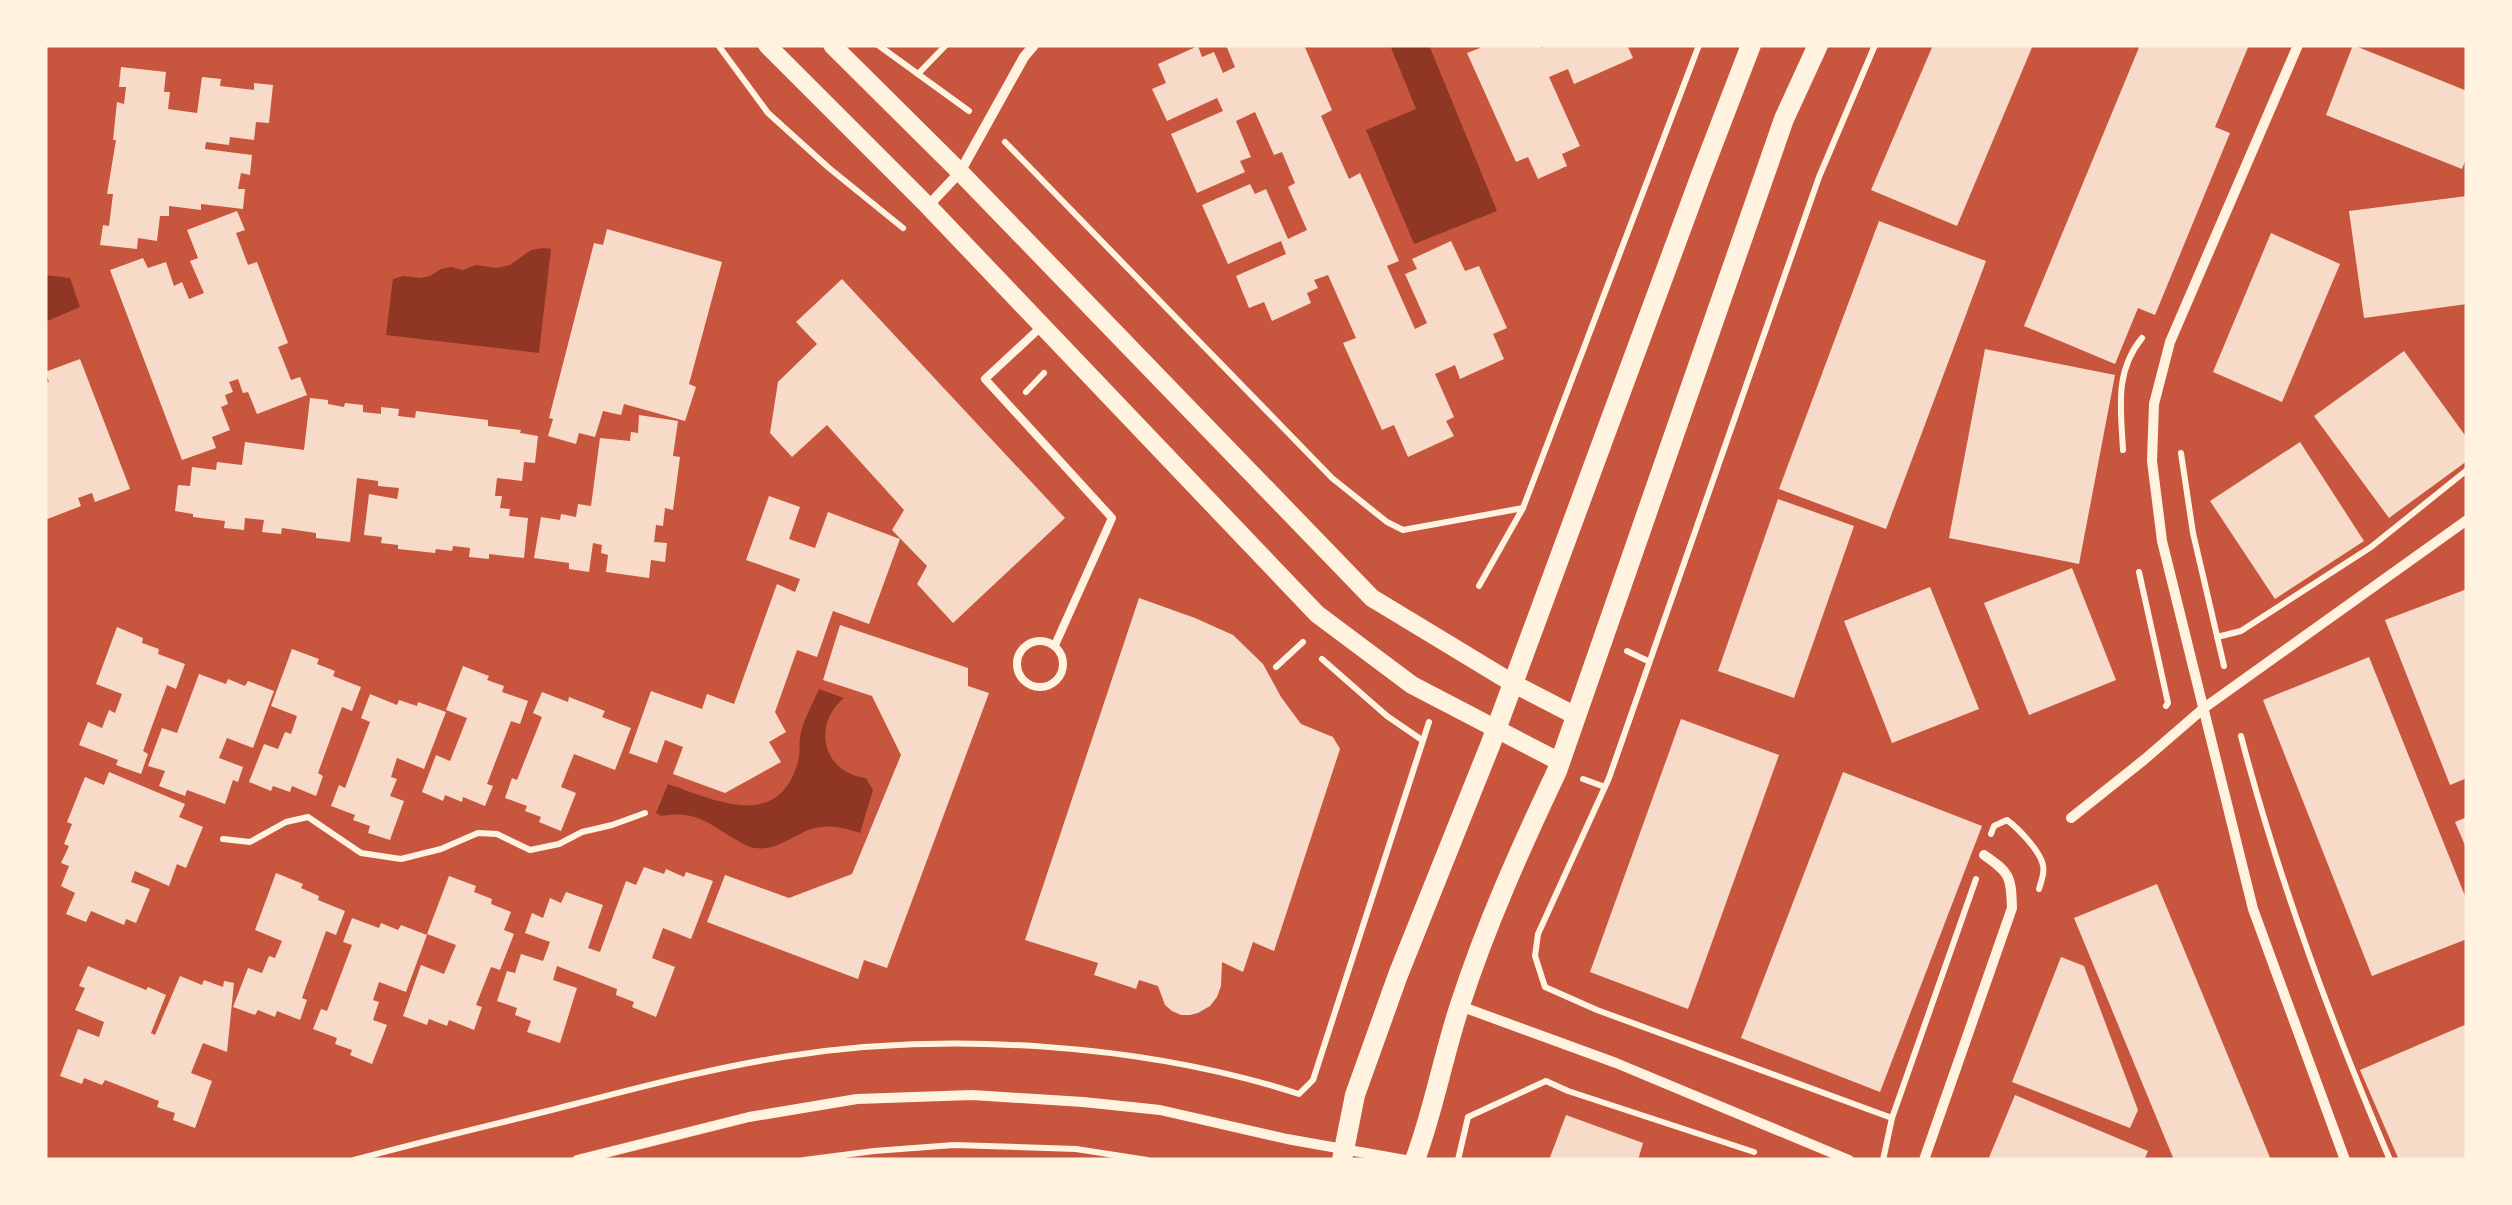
<svg xmlns="http://www.w3.org/2000/svg" width="2512" height="1205" viewBox="0 0 2512 1205" font-family="Karla,sans-serif">
<style>
.water{fill:#8f3625}
.building{fill:#f7dbc8}
.lines{fill:none;stroke-linecap:round;stroke-linejoin:round}
.path{stroke:#fff3e0;stroke-width:6}
.service{stroke:#fff3e0;stroke-width:8}
.minor{stroke:#fff3e0;stroke-width:10}
.tertiary{stroke:#fff3e0;stroke-width:18}
.secondary{stroke:#fff3e0;stroke-width:20}
</style>
<rect width="100%" height="100%" fill="#c8553d"/>
<g class="water">
<polygon points="1390,45 1429,45 1497,211 1414,244 1366,130 1416,109"/>
<polygon points="543,248 551,249 539,353 386,335 393,279 403,276 421,278 430,276 441,269 451,267 463,270 476,265 497,268 510,265 531,250"/>
<polygon points="45,275 70,278 80,307 45,322"/>
<path d="M819 689 844 698C812 724 822 773 866 778L873 790 860 833C848 829 834 825 821 827 798 829 780 852 755 848 747 847 740 842 733 838 707 822 694 810 661 816L656 813 668 784C715 800 778 832 798 762 801 752 798 742 801 732 805 717 813 703 819 689Z"/>
</g>
<g class="building">
<polygon points="1226,45 1304,45 1332,110 1321,116 1349,179 1360,173 1399,261 1387,266 1415,329 1427,323 1405,274 1417,269 1412,259 1451,241 1465,271 1479,266 1507,328 1493,334 1504,359 1460,379 1455,365 1435,374 1454,417 1446,421 1454,436 1408,457 1394,425 1382,430 1343,343 1356,338 1328,275 1314,280 1318,288 1307,293 1311,303 1272,321 1264,302 1249,308 1236,276 1286,254 1281,241 1228,264 1202,205 1250,184 1255,194 1266,189 1288,239 1307,230 1288,187 1295,183 1282,152 1274,155 1255,112 1236,121 1251,157 1240,161 1245,172 1197,193 1171,134 1223,111 1217,98 1167,121 1152,89 1166,83 1158,64 1198,46 1202,57 1214,52 1223,73 1235,67"/>
<polygon points="1479,45 1540,45 1541,48 1547,45 1627,45 1633,58 1574,84 1568,69 1549,77 1580,146 1562,154 1567,166 1538,179 1528,157 1516,162 1467,53 1480,48"/>
<polygon points="1933,45 2033,45 1957,226 1871,190"/>
<polygon points="2140,45 2249,45 2215,127 2230,133 2155,315 2138,308 2115,364 2024,326"/>
<polygon points="2353,45 2467,91 2467,156 2462,169 2326,115"/>
<polygon points="121,67 166,72 164,92 170,92 168,109 197,113 202,77 221,79 220,86 254,90 254,83 273,85 269,123 256,122 254,140 230,137 229,145 206,142 205,149 252,155 250,175 241,173 238,189 245,189 243,209 201,204 201,210 169,206 169,216 160,216 157,241 138,238 137,249 100,245 103,225 109,226 113,194 107,194 116,140 113,140 117,102 124,104 126,87 119,87"/>
<polygon points="2467,196 2467,304 2364,318 2349,211"/>
<polygon points="237,211 245,230 236,233 248,265 257,262 288,343 278,347 291,380 300,377 307,395 257,414 248,392 243,393 238,379 229,382 233,392 225,395 228,404 221,407 230,430 212,437 216,448 182,460 110,270 143,258 148,268 166,262 174,286 182,282 189,299 204,293 190,261 198,258 187,230"/>
<polygon points="1879,221 1986,261 1886,529 1779,489"/>
<polygon points="607,229 722,262 689,384 696,387 685,421 624,404 621,415 603,411 595,437 579,433 576,444 548,436 553,419 549,418 594,243 603,245"/>
<polygon points="2271,233 2340,264 2282,402 2213,372"/>
<polygon points="842,279 1065,518 953,623 917,584 927,566 892,530 904,510 827,425 792,457 770,433 778,382 817,344 796,322"/>
<polygon points="1985,349 2115,375 2079,564 1949,538"/>
<polygon points="2404,351 2467,438 2467,461 2389,518 2314,416"/>
<polygon points="80,359 130,489 95,502 92,493 78,498 81,506 45,520 45,383 49,382 45,372"/>
<polygon points="310,398 328,400 328,404 344,407 345,403 363,405 363,412 381,414 381,407 399,409 398,416 415,418 416,411 488,420 488,426 521,430 520,433 538,436 535,463 524,462 522,481 497,478 495,496 502,496 500,508 510,509 509,516 528,518 524,558 489,554 489,559 469,557 470,548 453,546 452,551 436,549 435,553 398,549 398,545 381,543 382,537 364,535 369,494 397,499 399,488 378,486 378,481 357,478 350,542 316,538 316,533 282,528 281,534 262,532 264,520 245,518 244,530 224,528 225,521 193,517 193,514 175,511 178,485 190,486 192,467 216,470 217,462 242,465 245,442 304,450"/>
<polygon points="639,415 678,421 673,456 680,457 673,510 665,508 663,526 656,525 654,542 667,543 665,562 651,560 649,578 606,572 608,555 601,553 602,545 593,543 589,572 569,569 569,563 534,558 541,517 560,520 561,514 576,517 578,504 591,506 600,438 630,441 631,432 638,433"/>
<polygon points="2300,442 2364,541 2275,599 2210,501"/>
<polygon points="769,496 800,507 789,539 815,548 828,512 900,539 869,624 833,611 817,657 797,650 775,712 786,732 769,742 781,762 725,793 673,774 683,747 665,740 657,763 629,753 651,691 702,709 707,694 734,704 777,584 795,592 800,579 746,560"/>
<polygon points="1778,499 1854,526 1794,698 1718,671"/>
<polygon points="2072,568 2116,680 2029,715 1984,603"/>
<polygon points="1930,587 1979,709 1892,743 1844,621"/>
<polygon points="2467,589 2467,778 2450,785 2385,620"/>
<polygon points="1139,598 1195,618 1233,635 1263,664 1281,697 1301,724 1333,737 1340,749 1274,951 1253,942 1243,972 1222,962 1221,986 1217,997 1210,1006 1198,1013 1190,1015 1181,1015 1172,1011 1165,1005 1158,986 1139,980 1136,989 1094,975 1098,963 1025,940"/>
<polygon points="840,625 968,668 968,686 989,693 887,968 864,960 858,979 707,922 725,875 789,898 852,874 901,755 872,696 823,680"/>
<polygon points="117,627 143,638 142,643 159,649 158,654 185,664 176,689 167,685 143,751 148,754 141,774 116,765 118,760 79,745 88,722 102,728 109,710 115,713 122,694 96,684"/>
<polygon points="292,649 319,659 317,664 335,671 333,676 361,687 352,711 342,707 318,773 323,776 316,796 292,786 290,792 273,786 271,791 249,782 264,744 278,749 285,732 291,734 297,716 271,706"/>
<polygon points="2369,657 2467,901 2467,939 2372,976 2263,700"/>
<polygon points="463,666 489,676 487,680 504,686 502,692 528,701 520,724 511,721 487,784 493,786 485,806 463,797 462,802 445,795 443,801 422,792 436,755 450,761 467,718 446,710"/>
<polygon points="199,674 226,684 228,679 245,686 248,681 274,691 253,748 227,738 219,758 243,767 238,782 233,780 225,804 187,790 185,796 159,786 165,771 148,766 162,728 177,733"/>
<polygon points="542,692 568,702 569,697 605,711 602,717 631,728 615,770 574,754 561,787 576,793 561,831 539,822 541,817 525,811 527,806 505,798 512,778 517,780 542,717 533,713"/>
<polygon points="370,694 397,705 399,700 417,706 418,702 446,712 424,769 397,758 391,777 397,779 390,796 404,801 390,840 368,833 370,826 353,820 355,815 331,806 339,785 345,788 370,722 361,718"/>
<polygon points="1681,719 1779,755 1688,1009 1590,972"/>
<polygon points="109,772 185,804 179,817 203,827 186,868 177,864 169,886 135,871 131,882 150,889 136,923 126,919 124,925 91,911 86,922 66,914 75,893 61,886 69,866 61,863 69,846 64,844 72,824 67,822 85,777 104,785"/>
<polygon points="1843,772 1982,826 1880,1092 1741,1038"/>
<polygon points="2467,817 2467,850 2455,822"/>
<polygon points="644,867 664,874 666,869 684,877 686,872 713,881 691,939 663,928 652,958 675,967 656,1017 632,1007 634,1002 616,995 617,989 557,966 553,980 577,988 560,1043 527,1032 531,1021 515,1015 517,1008 497,1001 507,971 515,973 521,954 543,961 550,942 525,933 532,913 543,918 550,898 561,903 566,892 603,905 588,948 600,952 626,881 636,885"/>
<polygon points="276,873 303,884 301,888 319,896 318,900 345,911 336,935 326,931 302,998 307,1000 300,1020 277,1011 275,1017 258,1010 255,1015 233,1007 248,968 262,973 269,956 275,958 282,941 255,930"/>
<polygon points="449,876 476,886 474,892 492,899 491,904 511,912 504,930 514,934 500,970 491,967 476,1005 482,1007 474,1030 449,1020 447,1026 429,1019 427,1025 403,1016 421,965 444,974 456,945 427,934"/>
<polygon points="2157,884 2271,1160 2174,1160 2074,918"/>
<polygon points="352,918 379,928 381,923 398,930 401,925 427,935 406,992 379,982 373,1000 379,1002 373,1020 387,1025 372,1064 350,1055 352,1050 335,1044 337,1038 313,1029 321,1009 327,1011 352,945 343,942"/>
<polygon points="2061,957 2084,966 2138,1110 2130,1128 2012,1082"/>
<polygon points="88,966 146,990 148,987 166,995 151,1033 155,1035 180,976 202,985 204,980 223,987 224,981 234,983 227,1052 203,1043 191,1073 212,1081 195,1128 173,1120 175,1113 157,1107 159,1101 105,1080 102,1085 84,1078 82,1084 60,1076 78,1029 99,1037 104,1022 75,1010 85,988 79,986"/>
<polygon points="2467,1024 2467,1160 2399,1160 2360,1070"/>
<polygon points="2015,1095 2148,1151 2144,1160 1988,1160"/>
<polygon points="1566,1115 1643,1143 1638,1160 1549,1160"/>
</g>
<g class="lines">
<g class="path">
<polyline points="718,45 768,113 829,168 903,228"/>
<polyline points="878,45 969,111"/>
<polyline points="1875,45 1819,177 1609,778 1538,934 1535,956 1545,987 1597,1010 1892,1118 1976,879"/>
<polyline points="918,74 946,45"/>
<polyline points="1005,142 1332,478 1387,522 1403,530 1523,508"/>
<polyline points="1026,392 1044,373"/>
<path d="M2123 450C2121 409 2114 372 2142 338"/>
<polyline points="2181,453 2193,533 2224,666"/>
<polyline points="2139,572 2168,703 2166,706"/>
<polyline points="1479,586 1523,508 1699,45"/>
<polyline points="2217,637 2241,631 2371,547 2467,470"/>
<polyline points="1627,651 1648,661"/>
<polyline points="1322,659 1387,716 1422,740"/>
<polyline points="1276,667 1303,642"/>
<path d="M2241 736C2279 882 2331 1022 2390 1160"/>
<polyline points="1583,779 1605,787"/>
<path d="M1991 834 1994 826 2007 820C2019 829 2040 851 2043 865 2045 873 2041 882 2039 889"/>
<polyline points="223,839 250,842 286,822 308,817 361,853 401,859 441,849 478,833 497,834 530,850 559,844 582,832 612,825 645,813"/>
<path d="M354 1160C427 1140 501 1123 575 1104 645 1086 717 1067 789 1056 949 1031 1145 1044 1299 1094L1313 1080 1429 722"/>
<polyline points="804,1160 874,1151 954,1145 1076,1149 1147,1160"/>
<polyline points="1458,1160 1468,1117 1546,1081 1568,1091 1754,1152"/>
<polyline points="1883,1160 1892,1118"/>
</g>
<g class="service">
<polyline points="1042,326 985,379 1112,518 1055,645"/>
<circle cx="1040" cy="664" r="23"/>
</g>
<g class="minor">
<polyline points="2298,45 2170,342 2154,404 2152,461 2162,541 2253,909 2345,1160"/>
<polyline points="928,206 960,172 1024,57 1034,45"/>
<polyline points="2071,818 2145,759 2204,708 2467,520"/>
<polyline points="1460,1006 1616,1063 1849,1160"/>
<polyline points="577,1160 749,1117 857,1099 972,1095 1083,1102 1160,1110 1287,1139 1405,1160"/>
<path d="M1924 1160 2012 908C2011 876 2010 873 1984 855"/>
</g>
<g class="tertiary">
<polyline points="767,45 928,206 1317,614 1412,685 1560,762"/>
<polyline points="832,45 960,172 1372,598 1514,684 1576,716"/>
</g>
<g class="secondary">
<polyline points="1342,1160 1355,1095 1398,975 1491,743 1701,175 1751,45"/>
<path d="M1415 1160C1434 1109 1443 1056 1460 1005 1486 925 1521 847 1557 771L1784 119 1818 45"/>
</g>
</g>
<rect width="2512" height="1205" fill="none" stroke="#fff3e0" stroke-width="95"/>
</svg>
